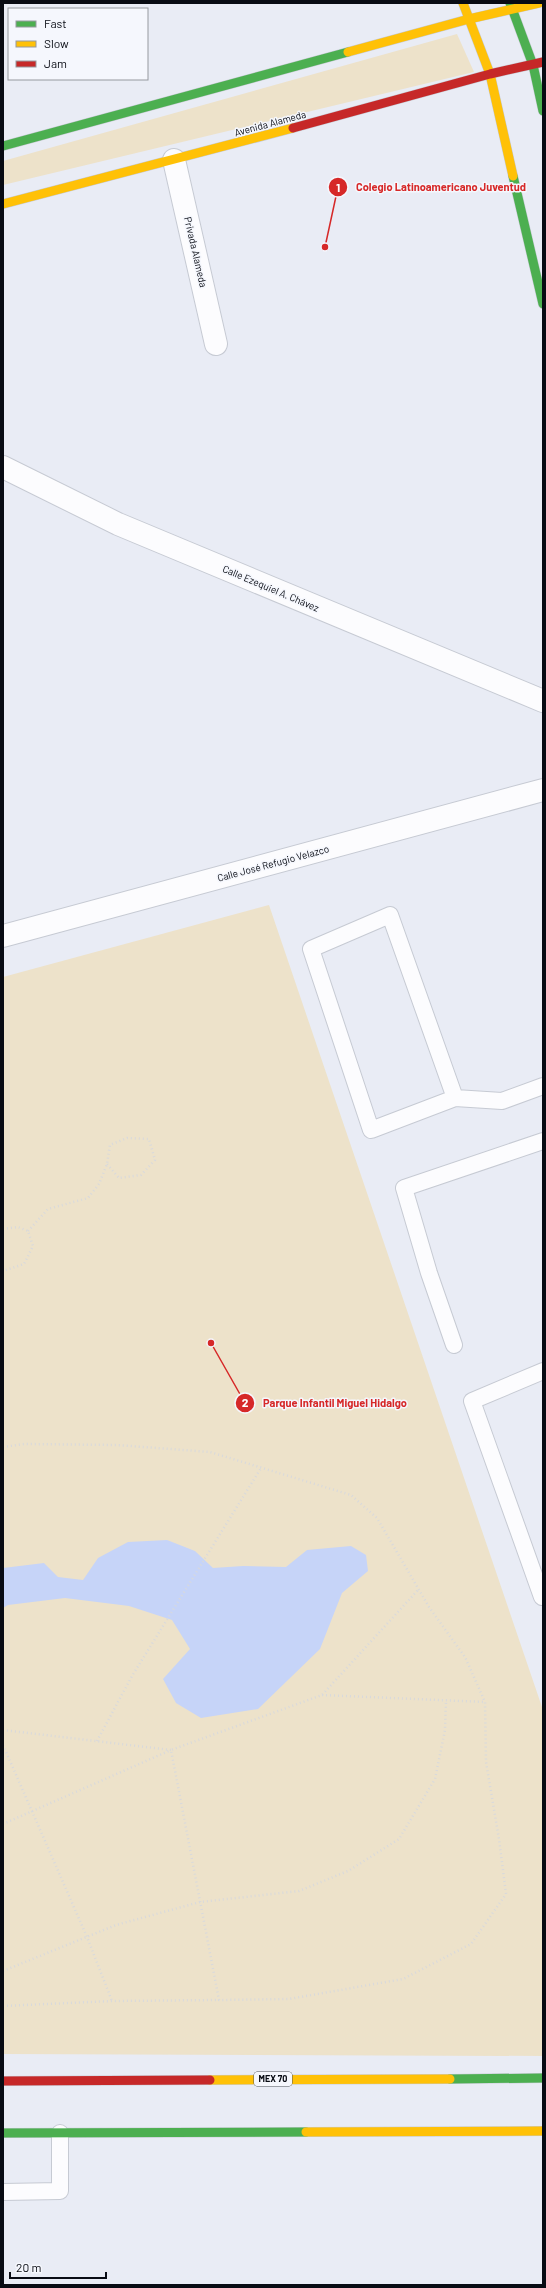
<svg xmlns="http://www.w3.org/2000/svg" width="546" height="2288" viewBox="0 0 546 2288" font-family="Barlow,sans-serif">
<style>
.green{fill:#ede2ca}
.water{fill:#c6d4f8}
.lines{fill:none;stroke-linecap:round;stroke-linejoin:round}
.lane-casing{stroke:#c6cad3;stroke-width:18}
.street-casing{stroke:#c6cad3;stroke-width:24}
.fast-casing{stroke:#c6cad3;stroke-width:10}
.slow-casing{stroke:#c6cad3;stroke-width:10}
.jam-casing{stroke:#c6cad3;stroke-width:10}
.path{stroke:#d8d9dc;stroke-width:2.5;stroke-dasharray:1 3;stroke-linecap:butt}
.lane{stroke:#fcfcfe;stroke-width:16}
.street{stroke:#fcfcfe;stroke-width:22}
.fast{stroke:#4caf50;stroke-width:9}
.slow{stroke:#ffc107;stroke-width:9}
.jam{stroke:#c62828;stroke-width:9}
.labels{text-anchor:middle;stroke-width:3;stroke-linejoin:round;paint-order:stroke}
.shield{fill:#f5f7fd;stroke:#4f5259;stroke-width:1}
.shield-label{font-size:9px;font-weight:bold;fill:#080b13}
.street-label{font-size:10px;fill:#080b13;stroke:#f5f7fd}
.leader{fill:none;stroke:#d62828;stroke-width:1.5}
.callout-dot{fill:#d62828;stroke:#f5f7fd;stroke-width:1.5}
.mark-label{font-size:12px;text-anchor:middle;font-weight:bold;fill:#fff}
.callout-label{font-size:11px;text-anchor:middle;font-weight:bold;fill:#d62828;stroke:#f5f7fd;stroke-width:3;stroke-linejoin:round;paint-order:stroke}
</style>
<rect width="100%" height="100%" fill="#e9ecf5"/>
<g class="green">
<polygon points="457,34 474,72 3,185 3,161"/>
<polygon points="269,905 543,1710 543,2056 3,2054 3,977"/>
</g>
<polygon class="water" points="167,1540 195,1551 213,1568 243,1566 286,1567 307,1550 351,1546 366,1555 368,1571 342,1593 320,1649 258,1709 201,1718 176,1703 163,1679 190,1649 172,1620 129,1606 65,1598 8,1605 3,1608 3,1568 44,1563 58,1577 83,1580 98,1558 128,1542"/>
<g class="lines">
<g class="lane-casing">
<g id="lane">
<polyline points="455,1098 390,915 311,949 371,1130 455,1098 502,1101 543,1086"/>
<polyline points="454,1345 429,1273 404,1188 543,1141"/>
<polyline points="542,1597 472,1401 543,1371"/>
<polyline points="3,2192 60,2191 60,2133"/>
</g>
</g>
<g class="street-casing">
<g id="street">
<polyline points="174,160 216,344"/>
<polyline points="3,467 118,524 543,701"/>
<polyline points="3,936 543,790"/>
</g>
</g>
<g class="fast-casing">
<g id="fast">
<polyline points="510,3 533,65 543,111"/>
<polyline points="3,146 348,52"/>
<polyline points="513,176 543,304"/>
<polyline points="450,2079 543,2078"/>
<polyline points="3,2133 306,2132"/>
</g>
</g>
<g class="slow-casing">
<g id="slow">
<polyline points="463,3 490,74 513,176"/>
<polyline points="348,52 469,19 539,3"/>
<polyline points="3,204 293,128"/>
<polyline points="210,2080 450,2079"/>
<polyline points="306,2132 543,2131"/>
</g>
</g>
<g class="jam-casing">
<g id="jam">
<polyline points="293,128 490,74 543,62"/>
<polyline points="3,2081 210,2080"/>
</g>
</g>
<g class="path">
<polyline points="3,1229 18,1227 28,1231 33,1246 24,1264 3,1271"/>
<polyline points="28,1231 48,1209 88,1198 99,1184 107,1164 110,1145 127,1138 149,1139 155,1160 141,1175 119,1178 107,1164"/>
<polyline points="3,1447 24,1444 117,1445 210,1452 351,1495 377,1518 429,1607 465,1657 485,1702 486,1762 499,1839 506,1894 471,1944 403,1979 289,1999 219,2000 171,1750 322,1695 418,1590"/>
<polyline points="322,1695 485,1702"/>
<polyline points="3,1730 171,1750 3,1824"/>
<polyline points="97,1741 132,1676 261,1468"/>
<polyline points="3,1745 87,1937 112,2001"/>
<polyline points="3,1971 116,1925 200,1902 299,1891 348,1871 399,1839 435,1779 445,1730 446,1700"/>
<polyline points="3,2006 112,2001 219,2000"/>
</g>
<use href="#lane" class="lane"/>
<use href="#street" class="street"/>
<use href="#fast" class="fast"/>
<use href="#slow" class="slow"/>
<use href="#jam" class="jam"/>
</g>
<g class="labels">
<rect class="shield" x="254" y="2072" width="38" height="14" rx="3"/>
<g class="shield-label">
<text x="273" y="2082">MEX 70</text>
</g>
<g class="street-label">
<text transform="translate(270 123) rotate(-15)" y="4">Avenida Alameda</text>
<text transform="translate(196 252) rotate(77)" y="4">Privada Alameda</text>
<text transform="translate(271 588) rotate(23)" y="4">Calle Ezequiel A. Chávez</text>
<text transform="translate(273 863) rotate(-15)" y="4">Calle José Refugio Velazco</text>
</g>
</g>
<path class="leader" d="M325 247L338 187M211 1343L245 1403"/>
<g class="callout-dot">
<circle cx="325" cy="247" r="4"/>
<circle cx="211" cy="1343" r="4"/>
<circle cx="338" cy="187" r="10"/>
<circle cx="245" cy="1403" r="10"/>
</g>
<g class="mark-label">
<text x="338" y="192">1</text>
<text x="245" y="1407">2</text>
</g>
<g class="callout-label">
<text x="441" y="191">Colegio Latinoamericano Juventud</text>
<text x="335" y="1407">Parque Infantil Miguel Hidalgo</text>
</g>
<rect width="546" height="2288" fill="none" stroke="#080b13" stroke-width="8"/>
<rect x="8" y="8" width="140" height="72" fill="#f5f7fd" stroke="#96999f"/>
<rect x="16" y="21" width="20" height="6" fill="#4caf50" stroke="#96999f"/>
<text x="44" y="28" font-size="12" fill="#080b13">Fast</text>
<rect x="16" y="41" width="20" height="6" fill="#ffc107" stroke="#96999f"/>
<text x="44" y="48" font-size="12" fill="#080b13">Slow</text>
<rect x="16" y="61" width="20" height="6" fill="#c62828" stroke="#96999f"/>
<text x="44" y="68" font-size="12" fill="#080b13">Jam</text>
<path d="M10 2272v6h96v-6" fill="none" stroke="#080b13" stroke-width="2"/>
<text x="16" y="2272" font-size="12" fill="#080b13" stroke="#f5f7fd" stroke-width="3" paint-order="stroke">20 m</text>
</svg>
